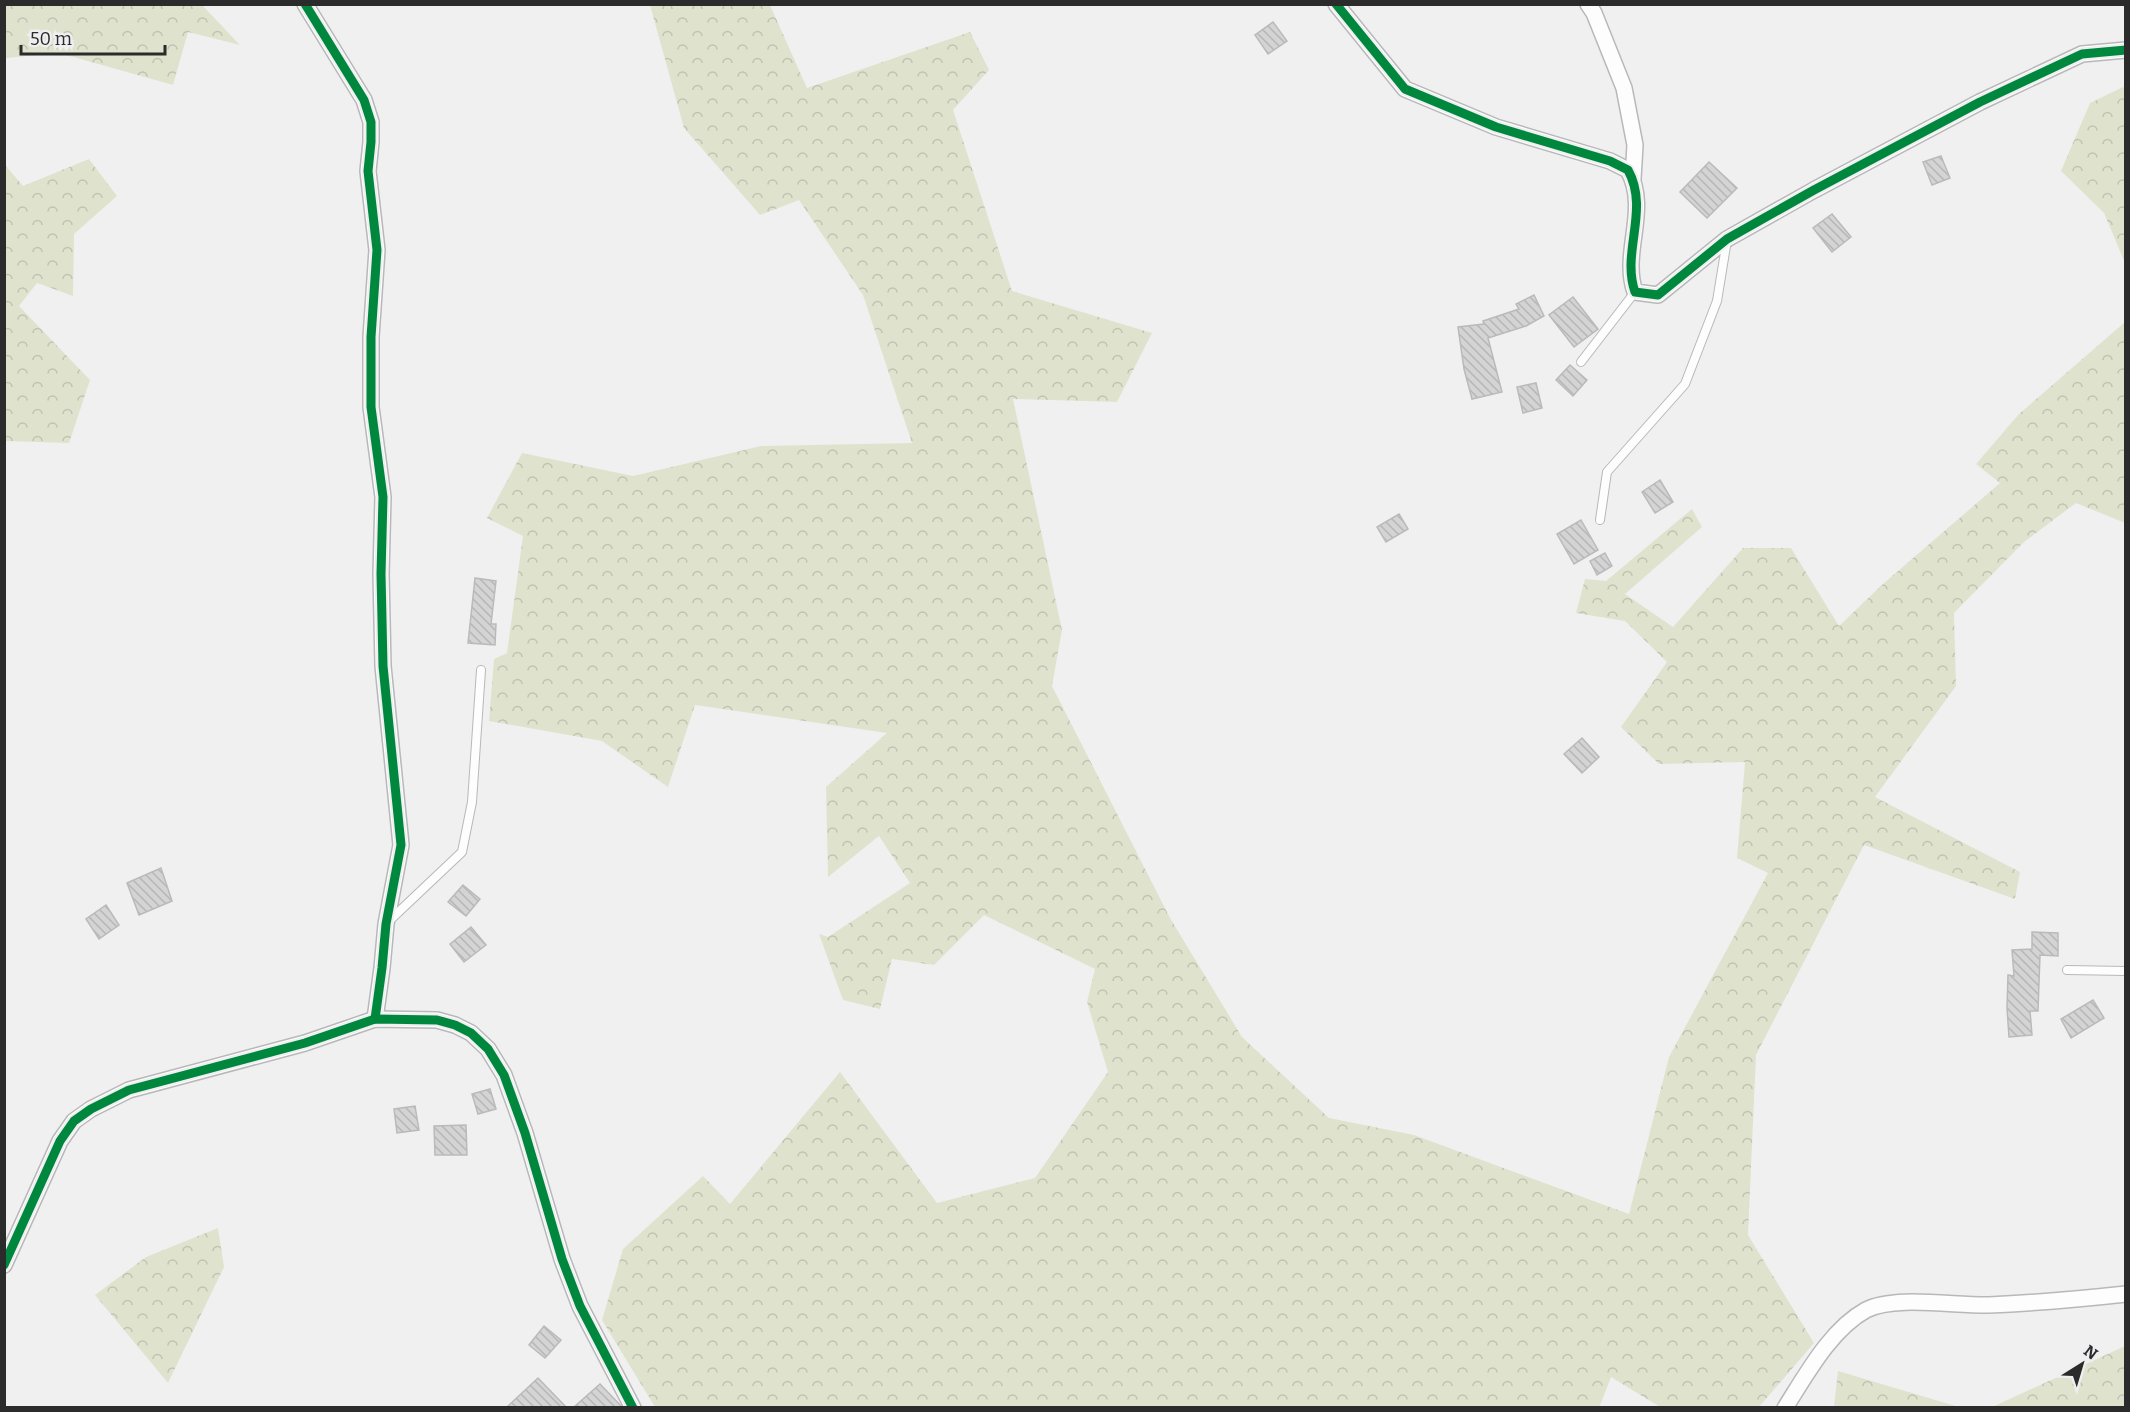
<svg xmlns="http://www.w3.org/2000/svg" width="2130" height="1412" viewBox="0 0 2130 1412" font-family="Bitter,serif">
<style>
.forest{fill:url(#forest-crowns)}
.building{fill:url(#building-back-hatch);stroke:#bbbabb;stroke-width:1.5}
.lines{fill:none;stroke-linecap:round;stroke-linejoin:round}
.lane-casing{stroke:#b8b8b9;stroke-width:10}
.street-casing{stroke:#b8b8b9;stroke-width:18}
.lane{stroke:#fdfdfd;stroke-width:8}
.street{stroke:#fdfdfd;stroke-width:15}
.cycleway-casing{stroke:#efeff2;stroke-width:13}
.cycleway{stroke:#00873e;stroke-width:9}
</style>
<defs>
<pattern id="forest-crowns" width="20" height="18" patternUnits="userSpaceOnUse" patternTransform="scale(1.5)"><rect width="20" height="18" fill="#dfe3ce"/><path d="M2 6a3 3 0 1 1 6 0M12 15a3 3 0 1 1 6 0" fill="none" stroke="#c0c3b1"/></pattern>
<pattern id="building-back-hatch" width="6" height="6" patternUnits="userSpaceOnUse" patternTransform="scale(1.5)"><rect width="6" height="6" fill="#d4d4d4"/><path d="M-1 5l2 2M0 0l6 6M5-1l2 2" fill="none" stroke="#b6b6b6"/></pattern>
</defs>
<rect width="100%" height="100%" fill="#f0f0f1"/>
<g class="forest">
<polygon points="5,4 202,5 240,45 188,32 173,85 59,53 6,58 5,61"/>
<polygon points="650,5 770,5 807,88 970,32 989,70 953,110 1012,291 1152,333 1117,402 1013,399 1062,630 1052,686 1170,918 1242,1037 1329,1118 1414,1135 1629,1214 1669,1057 1768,873 1737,858 1745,762 1659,764 1621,727 1667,662 1625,621 1576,613 1585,579 1606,581 1692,509 1702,527 1625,594 1673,627 1743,548 1791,548 1839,626 1883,584 2000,483 1976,464 2019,414 2125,322 2125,523 2076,503 2024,542 1954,613 1956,686 1875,797 2020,872 2015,899 1864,845 1756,1055 1748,1235 1814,1343 1759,1407 1660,1407 1611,1377 1599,1408 655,1407 602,1320 623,1249 703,1176 730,1204 840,1072 937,1203 1035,1178 1108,1072 1087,1002 1095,969 984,915 934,965 892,959 880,1009 843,1000 819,934 828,937 910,883 879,836 828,877 826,787 887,733 695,705 668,787 602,741 489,721 494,659 507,653 523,536 487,518 522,453 633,476 761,446 912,443 863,295 799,200 760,215 684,128"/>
<polygon points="2123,87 2126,91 2125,263 2104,213 2061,171 2090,103"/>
<polygon points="89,159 117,196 74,234 73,296 37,283 19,306 90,380 69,443 5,441 5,165 23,186"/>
<polygon points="218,1228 224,1267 168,1383 95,1295 146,1257"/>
<polygon points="2125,1346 2125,1407 1992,1407"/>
<polygon points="1838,1371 1959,1407 1834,1407"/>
</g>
<g class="building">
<polygon points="1273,22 1287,41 1268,54 1255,35"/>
<polygon points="1941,156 1950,178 1932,185 1923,162"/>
<polygon points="1709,162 1737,188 1707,218 1680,192"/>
<polygon points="1832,214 1851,237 1832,252 1813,228"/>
<polygon points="1534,295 1544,316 1526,326 1488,338 1502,392 1472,399 1464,369 1458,327 1484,324 1483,321 1519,309 1516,304"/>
<polygon points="1573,297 1598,329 1574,347 1549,315"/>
<polygon points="1570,365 1587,380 1573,396 1556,380"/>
<polygon points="1536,383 1542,408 1523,413 1517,387"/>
<polygon points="1660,480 1673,502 1655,513 1642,492"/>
<polygon points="1399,514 1408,529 1386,542 1377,527"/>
<polygon points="1581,520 1598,550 1574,564 1557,534"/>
<polygon points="1605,553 1612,566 1597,575 1590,561"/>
<polygon points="475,578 496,581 491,624 496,624 495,645 468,643"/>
<polygon points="1582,738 1599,757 1582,773 1564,754"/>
<polygon points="161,868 172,901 139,915 127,883"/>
<polygon points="463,885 480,899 466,916 448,902"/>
<polygon points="106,905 119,925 99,939 86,919"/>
<polygon points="471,927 486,945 464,962 450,944"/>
<polygon points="2032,932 2058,933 2058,956 2040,955 2038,1011 2030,1011 2032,1035 2009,1037 2007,1008 2008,975 2014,976 2012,950 2032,949"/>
<polygon points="2093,1000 2104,1018 2071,1038 2061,1019"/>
<polygon points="490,1089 496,1109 478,1114 472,1094"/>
<polygon points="415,1106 419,1130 397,1133 394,1109"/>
<polygon points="466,1125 467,1155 435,1155 434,1126"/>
<polygon points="544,1326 561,1340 545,1358 529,1345"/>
<polygon points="538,1378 566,1407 507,1407"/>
<polygon points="600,1384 622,1407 574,1407"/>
</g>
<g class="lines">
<g class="lane-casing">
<g id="lane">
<polyline points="1581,362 1635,292"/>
<polyline points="1600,520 1607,472 1685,384 1717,301 1727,240"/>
<polyline points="389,921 462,852 472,802 481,670"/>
<polyline points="2067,970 2126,971"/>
</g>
</g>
<g class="street-casing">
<g id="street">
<polyline points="305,4 364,100 371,122 371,142 368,171 377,250 371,337 371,407 383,497 381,574 383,666 401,845 386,924 382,968 375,1019"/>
<path d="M1336 4 1405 89 1496 127 1610 161 1628 170C1650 210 1621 252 1635 292L1658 295 1727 239 1814 190 1980 102 2082 54 2126 50"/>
<polyline points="1588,4 1594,13 1624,88 1635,145 1633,179"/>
<polyline points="4,1265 60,1141 74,1121 91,1109 129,1090 305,1043 375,1019 437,1020 455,1025 471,1033 488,1049 504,1075 525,1133 562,1259 580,1306 633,1408"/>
<path d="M1785 1408C1806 1375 1831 1329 1866 1310 1894 1295 1956 1306 1989 1305 2034 1303 2080 1299 2126 1294"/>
</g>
</g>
<use href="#lane" class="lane"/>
<use href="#street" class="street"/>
<g class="cycleway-casing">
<g id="cycleway">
<polyline points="305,4 364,100 371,122 371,142 368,171 377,250 371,337 371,407 383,497 381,574 383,666 401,845 386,924 382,968 375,1019"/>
<path d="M1336 4 1405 89 1496 127 1610 161 1628 170C1650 210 1621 252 1635 292L1658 295 1727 239 1814 190 1980 102 2082 54 2126 50"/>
<polyline points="4,1265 60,1141 74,1121 91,1109 129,1090 305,1043 375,1019 437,1020 455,1025 471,1033 488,1049 504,1075 525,1133 562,1259 580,1306 633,1408"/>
</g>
</g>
<use href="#cycleway" class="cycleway"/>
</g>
<rect width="2130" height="1412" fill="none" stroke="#2b2b2c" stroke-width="12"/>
<g transform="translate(2082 1364) rotate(37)" stroke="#efeff2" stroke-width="4.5" paint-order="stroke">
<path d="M0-4.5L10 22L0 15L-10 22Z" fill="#2b2b2c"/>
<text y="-9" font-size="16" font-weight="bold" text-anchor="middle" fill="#2b2b2c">N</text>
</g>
<path d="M21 45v9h144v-9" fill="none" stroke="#2b2b2c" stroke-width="3"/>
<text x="30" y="45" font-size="18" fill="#2b2b2c" stroke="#efeff2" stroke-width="4.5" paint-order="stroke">50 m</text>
</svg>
